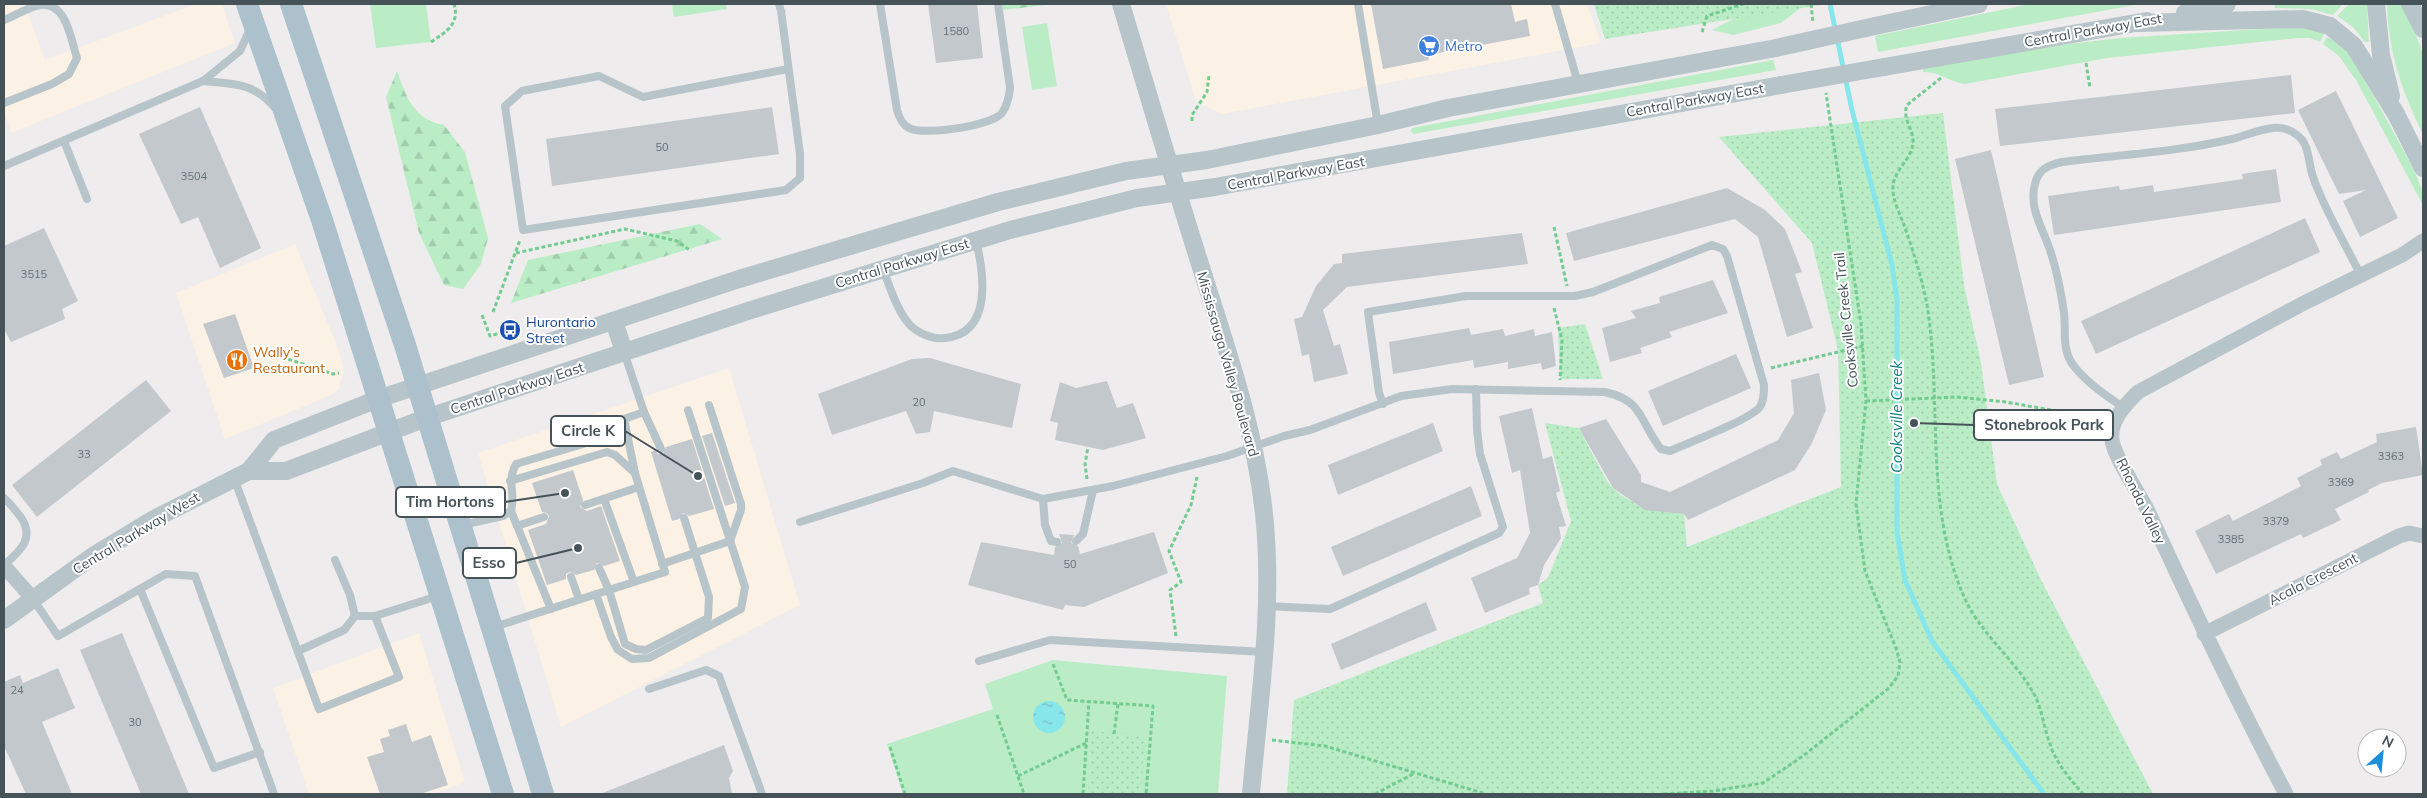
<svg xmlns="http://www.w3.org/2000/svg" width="2427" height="798" viewBox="0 0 2427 798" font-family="Mulish,sans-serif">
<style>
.commercial{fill:#fbf1e4}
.grass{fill:#baedc5}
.forest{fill:url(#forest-firs)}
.park{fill:url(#park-dots)}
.water{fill:url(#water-ripples)}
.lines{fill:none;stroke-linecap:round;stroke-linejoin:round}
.stream{stroke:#87e6ea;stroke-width:5}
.building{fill:#c3c8cc}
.path{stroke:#72cb91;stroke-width:3;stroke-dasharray:4 2.5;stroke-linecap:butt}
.service{stroke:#b7c4c9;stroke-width:8}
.minor{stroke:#b7c4c9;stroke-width:15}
.tertiary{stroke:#b7c4c9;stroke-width:18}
.primary{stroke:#acc1cb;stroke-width:22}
.tertiary-bridge{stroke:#b7c4c9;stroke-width:18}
.labels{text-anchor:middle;stroke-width:4;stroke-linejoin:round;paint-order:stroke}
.number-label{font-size:11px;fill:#647076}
.street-label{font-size:14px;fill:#455359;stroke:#fff}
.shop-label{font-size:14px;fill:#366cbe;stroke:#fff;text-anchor:start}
.transit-label{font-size:14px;fill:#164399;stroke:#fff;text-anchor:start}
.food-label{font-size:14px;fill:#c56008;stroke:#fff;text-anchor:start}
.water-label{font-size:15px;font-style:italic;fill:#0e8187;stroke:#fff}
.leader{fill:none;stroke:#455359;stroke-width:2}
.callout-dot{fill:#455359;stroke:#fff;stroke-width:2}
.callout{fill:#fff;stroke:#455359;stroke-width:2}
.callout-label{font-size:15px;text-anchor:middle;font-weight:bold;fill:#455359}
</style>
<defs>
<pattern id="forest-firs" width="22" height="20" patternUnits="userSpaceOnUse" patternTransform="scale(1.25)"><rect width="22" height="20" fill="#baedc5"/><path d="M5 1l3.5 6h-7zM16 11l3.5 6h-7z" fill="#a1cdac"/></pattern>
<pattern id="park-dots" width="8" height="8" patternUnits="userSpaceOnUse" patternTransform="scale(1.25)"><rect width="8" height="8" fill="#baedc5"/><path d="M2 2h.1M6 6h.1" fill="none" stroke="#a1cdac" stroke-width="1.8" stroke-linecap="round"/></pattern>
<pattern id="water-ripples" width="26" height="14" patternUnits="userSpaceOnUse" patternTransform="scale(1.25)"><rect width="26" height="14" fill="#87e6ea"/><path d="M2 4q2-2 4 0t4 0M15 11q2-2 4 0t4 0" fill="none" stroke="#70bdc1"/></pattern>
</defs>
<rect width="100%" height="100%" fill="#efeced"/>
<g class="commercial">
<polygon points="4,4 53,4 28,13 45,60 196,4 222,4 235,43 11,133 4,111"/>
<polygon points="1166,4 1587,4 1601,43 1222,114 1196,101"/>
<polygon points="295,244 338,348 344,370 339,389 329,396 225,439 176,293"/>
<polygon points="729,368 800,605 561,727 478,453"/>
<polygon points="419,633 465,782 433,794 309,794 273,688"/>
</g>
<g class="grass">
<polygon points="370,4 426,4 431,42 376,48"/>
<polygon points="672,4 726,4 727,9 674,17"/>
<polygon points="1806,4 1781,23 1733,35 1712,30 1747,12"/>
<polygon points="2030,4 2140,4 1878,52 1875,36"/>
<polygon points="2274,4 2343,4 2333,15 2311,9 2275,8"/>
<polygon points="2349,4 2367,4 2369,42 2365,42 2353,27 2337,16"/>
<path d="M2387 4H2402L2410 18 2423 54V134C2402 93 2388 50 2387 4Z"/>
<polygon points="1047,23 1057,86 1032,90 1022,27"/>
<path d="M2307 26 2325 32 2320 42 2310 38H2298L2107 58 1965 84C1950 82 1937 71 1923 72V67L2052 46 2120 38Z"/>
<polygon points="2327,37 2333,40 2335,37 2352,56 2414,170 2423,192 2423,205 2356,80 2339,56 2323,44"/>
<polygon points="1773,60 1776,70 1413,134 1411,131 1412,128"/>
<polygon points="1053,660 1227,676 1218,794 903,794 887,744 993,709 985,684"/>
</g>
<g class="forest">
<polygon points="1002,4 1054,4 1003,10"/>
<path d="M397 71C406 97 414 120 444 125L465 152 488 238 481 264 463 289 444 285 419 233 386 97Z"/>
<polygon points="700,224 722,239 511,303 528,260"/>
</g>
<g class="park">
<polygon points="1594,4 1828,4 1605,39"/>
<path d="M1943 113 1964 285 1981 363 1997 484 2041 580 2153 794H1287L1294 700 1543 603 1538 585 1548 578 1571 521 1545 423 1579 428C1587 442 1603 478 1613 488 1632 507 1659 511 1684 514L1687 547 1841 487 1838 350 1812 243 1719 137Z"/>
<polygon points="1585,324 1603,379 1560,379 1558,328"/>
<polygon points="1092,731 1145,735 1141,794 1088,794"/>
</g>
<circle class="water" cx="1049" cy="717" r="16"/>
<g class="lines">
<polyline class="stream" points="1830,4 1852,110 1892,265 1897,300 1897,532 1905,580 1932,641 2044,794"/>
</g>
<g class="building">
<polygon points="928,4 977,4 983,58 936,63"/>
<polygon points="1371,4 1511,4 1515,22 1527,19 1530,36 1428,55 1429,60 1383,69"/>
<polygon points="2291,75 2295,113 2000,146 1995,109"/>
<polygon points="2336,91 2398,218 2360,237 2343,201 2366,190 2339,194 2298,110"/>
<polygon points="200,107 261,248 220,268 198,217 181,224 139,134"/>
<polygon points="772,107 779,154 552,186 546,139"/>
<polygon points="1991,150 2044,377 2009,385 1955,159"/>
<polygon points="2276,169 2281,202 2054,235 2048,196 2119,186 2120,190 2153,185 2154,192 2243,179 2242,174"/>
<polygon points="1727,188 1765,210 1785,229 1802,272 1795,274 1813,328 1787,337 1758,237 1735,219 1574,261 1566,233"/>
<polygon points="2305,218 2320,252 2096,354 2081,321"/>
<polygon points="44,228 78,301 62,309 65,319 11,342 4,329 4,246"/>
<polygon points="1522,233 1528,264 1347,287 1323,310 1334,346 1340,344 1348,374 1314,382 1309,354 1302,356 1294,319 1302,317 1316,286 1334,264 1342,263 1342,254"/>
<polygon points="1713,280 1728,313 1669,332 1672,337 1640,348 1642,353 1610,362 1602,328 1636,318 1631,311 1660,303 1659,297"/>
<polygon points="235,314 254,368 224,378 203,324"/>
<polygon points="1469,328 1471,335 1503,329 1505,336 1534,329 1535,336 1552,332 1556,366 1542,370 1541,363 1508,369 1508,362 1474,368 1473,360 1393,374 1389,342"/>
<polygon points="1736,354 1751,388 1663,426 1648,391"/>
<polygon points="930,358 1021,384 1012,428 934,411 930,432 916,434 906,411 832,435 818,394 912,359"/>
<polygon points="1819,373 1826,410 1812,443 1795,470 1688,520 1684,514 1645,510 1613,488 1579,428 1606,419 1641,475 1641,482 1670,492 1778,440 1794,413 1791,380"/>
<polygon points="146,380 171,411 37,517 12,485"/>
<polygon points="1107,381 1117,408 1133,403 1146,438 1103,450 1055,440 1058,423 1050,421 1060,382 1076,388"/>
<polygon points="1532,408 1543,459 1552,456 1560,491 1556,493 1566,526 1559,527 1561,538 1544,565 1538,585 1529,588 1530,594 1485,613 1471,578 1517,558 1530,533 1520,470 1512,473 1499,416"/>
<polygon points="1433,423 1443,451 1338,495 1328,465"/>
<polygon points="2416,427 2423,475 2382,483 2368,490 2369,492 2335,509 2341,520 2303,538 2301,534 2216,574 2195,531 2229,514 2233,521 2282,496 2301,486 2297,478 2322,465 2320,460 2337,452 2341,459 2377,442 2376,434"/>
<polygon points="712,433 735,503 725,506 702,436"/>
<polygon points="692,439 714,509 689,516 683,513 679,519 672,521 651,452 655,450 658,454 663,454 666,447"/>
<polygon points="573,470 583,500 580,507 587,511 601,506 620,561 604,566 597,563 594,570 576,575 570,572 566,574 566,579 547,585 528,530 546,524 549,516 547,513 542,512 532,483"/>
<polygon points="1471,486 1482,516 1343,576 1331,547"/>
<polygon points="1154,532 1168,573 1084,607 1065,605 1063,610 968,585 981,542 1054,555 1055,547 1062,543 1059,534 1074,535 1071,543 1078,546 1080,554"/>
<polygon points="1426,602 1437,630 1341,670 1331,644"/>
<polygon points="122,633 189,794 141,794 80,650"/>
<polygon points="58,668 75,708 42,722 72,794 26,794 4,746 4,682 20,675 23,683"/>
<polygon points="406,724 412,742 431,735 448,785 420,794 380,794 367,757 384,752 380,739 390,736 388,730"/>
<polygon points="724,745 733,771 729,778 732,794 600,794"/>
</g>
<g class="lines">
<g class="path">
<polyline points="1811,4 1813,23"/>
<polyline points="1702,32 1707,16 1743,4"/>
<path d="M431 42C446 32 460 24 454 4"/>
<polyline points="2086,63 2090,88"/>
<path d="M1941 78 1907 105C1902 119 1913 128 1913 141 1913 160 1892 170 1893 189 1893 201 1900 214 1904 225 1913 251 1922 278 1927 305 1943 404 1923 505 1965 599 1981 634 2016 661 2034 694 2042 709 2044 728 2050 744 2056 763 2070 779 2083 794"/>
<polyline points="1192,121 1192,115 1207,92 1209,75"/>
<polyline points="1554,227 1567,286"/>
<polyline points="516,253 625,229 677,241 691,251"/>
<polyline points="1554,308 1562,340 1560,380"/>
<polyline points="493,312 520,240"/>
<polyline points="482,315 490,336 510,330"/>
<polyline points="282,357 333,374 339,373"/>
<polyline points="1771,368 1863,346"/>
<polyline points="1866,401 1957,397 2006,402 2101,419"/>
<polyline points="1087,479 1085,464 1088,447"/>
<polyline points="1176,636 1170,590 1181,582 1169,551 1191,505 1197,477"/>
<polyline points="1053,664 1067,700 1153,706 1146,794"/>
<polyline points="997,715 1024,794"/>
<polyline points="1114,734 1118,703"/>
<polyline points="1272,740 1325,746 1486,794"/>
<polyline points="890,747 905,794"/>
<polyline points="1018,776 1086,743"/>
<polyline points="1083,794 1089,701"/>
<polyline points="1375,794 1413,774"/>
<polyline points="1664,794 1713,791 1763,783 1803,756 1889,688 1898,676 1900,662 1896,648 1865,571 1856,504 1866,401 1861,324 1826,93"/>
</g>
<g class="service">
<polyline points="779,4 781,11 800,154 800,178 786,190 523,230 505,106 522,91 599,76 643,97 788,69"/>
<path d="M880 4 897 110C899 117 902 125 909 128 923 136 991 126 1002 113 1007 106 1009 97 1010 88L998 4"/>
<polyline points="1358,4 1378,125"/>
<polyline points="1555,4 1578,83"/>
<path d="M4 20C15 16 28 7 40 5 67 1 71 41 77 58L69 74 52 84 4 103"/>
<path d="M203 81C234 84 253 82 275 108"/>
<polyline points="64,141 87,199"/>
<polyline points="4,166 203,81 240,51 250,29"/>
<path d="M883 269C890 287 897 311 910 325 918 333 933 340 945 338 993 333 984 274 976 240"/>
<polyline points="624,352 644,412 661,449"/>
<path d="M2123 407C2106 396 2082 379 2071 362 2062 347 2066 329 2064 313 2061 292 2055 262 2047 242 2040 224 2029 205 2035 184 2038 169 2049 165 2062 162 2118 155 2177 152 2232 139 2253 134 2278 119 2297 135 2310 144 2308 163 2313 177 2325 211 2345 243 2361 276"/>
<polyline points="234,478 319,709 399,677 375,616 438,596"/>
<polyline points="510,481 607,452 615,455 635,473"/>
<path d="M4 498C10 503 15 510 20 516 36 538 20 551 4 565"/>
<polyline points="604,499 634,582"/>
<polyline points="1043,499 1045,525 1051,541 1057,542"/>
<polyline points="585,505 639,487"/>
<polyline points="511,511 551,609"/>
<path d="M800 522 923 483 953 471 1043 499 1113 486 1227 456 1284 436 1310 430 1401 396 1452 389 1605 392C1645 401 1639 422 1661 449L1670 451C1690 442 1745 422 1759 408 1764 402 1764 393 1764 385L1727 256 1723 249 1712 245 1593 292 1575 296H1466L1368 312 1379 393 1383 404"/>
<path d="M462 525 503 516 511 511C516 493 506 482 516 464L593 441 624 419 644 412"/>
<polyline points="517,526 544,517"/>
<polyline points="1076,541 1083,534 1093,490"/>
<polyline points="335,560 350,595 355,616 375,616"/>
<polyline points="662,564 730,541 741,510 741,504 709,405"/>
<polyline points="599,568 609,590 625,644 636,649 646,650 708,618 709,597 684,518"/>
<polyline points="571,577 579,599"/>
<polyline points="140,589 214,768 260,752"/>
<polyline points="596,594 611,637 618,650 632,659 649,658 741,609 745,587 688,410"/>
<polyline points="33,599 58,636 166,574 195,576 274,794"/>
<polyline points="1267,606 1330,609 1499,533 1503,527 1480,454 1477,430 1476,389"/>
<polyline points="494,627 665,572 635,473 624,419"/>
<polyline points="298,651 344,630 355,616"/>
<polyline points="979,661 1050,640 1264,652"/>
<polyline points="649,689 706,670 719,676 762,794"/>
</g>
<g class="minor">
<polyline points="4,566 33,599"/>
<polyline points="2204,634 2399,536 2409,533 2423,536"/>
<path d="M2286 794C2237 701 2192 607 2148 511 2139 493 2114 457 2112 440 2109 421 2126 404 2138 392L2304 303 2402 255 2423 241"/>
</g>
<g class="tertiary">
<path d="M1121 4C1147 90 1172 176 1199 261 1225 344 1255 427 1264 514 1274 607 1259 702 1251 794"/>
<polyline points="2376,4 2381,55 2391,96"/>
<polyline points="2410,4 2423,29"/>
<polyline points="2185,13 2227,4"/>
<polyline points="2137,23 2303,19 2330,26 2354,46 2396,114 2423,168"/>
<polyline points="1875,26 1979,4"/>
<polyline points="1884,67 2147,21"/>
<polyline points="614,321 624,352"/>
<polyline points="249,471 286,471 426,418 751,310 1010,230 1137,198 1215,187 1781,85"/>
<polyline points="4,620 93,556 154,519 249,471 274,440 378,399 739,279 998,202 1126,171 1207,160 1378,125 1448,108 1776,48"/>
</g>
<g class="primary">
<polyline points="247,4 322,220 503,794"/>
<polyline points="291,4 405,345 543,794"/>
</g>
<g class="tertiary-bridge">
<polyline points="1776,48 1875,26"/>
<polyline points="1781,85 1884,67"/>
</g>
</g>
<defs>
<g id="supermarket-disc" transform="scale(1.125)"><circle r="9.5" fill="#3f7fe0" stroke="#fff"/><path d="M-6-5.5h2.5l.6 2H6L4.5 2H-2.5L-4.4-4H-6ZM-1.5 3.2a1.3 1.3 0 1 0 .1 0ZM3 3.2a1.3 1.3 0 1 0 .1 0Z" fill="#fff"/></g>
<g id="bus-disc" transform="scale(1.125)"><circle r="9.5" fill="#1a4fb4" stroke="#fff"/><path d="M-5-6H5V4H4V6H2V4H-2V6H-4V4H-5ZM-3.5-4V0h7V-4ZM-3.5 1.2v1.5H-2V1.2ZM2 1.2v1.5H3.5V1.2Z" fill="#fff"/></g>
<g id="restaurant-disc" transform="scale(1.125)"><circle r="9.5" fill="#e8710a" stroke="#fff"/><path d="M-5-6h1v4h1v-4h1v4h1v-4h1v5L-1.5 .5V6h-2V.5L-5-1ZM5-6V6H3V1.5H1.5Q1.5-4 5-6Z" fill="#fff"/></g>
</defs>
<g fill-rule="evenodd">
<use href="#supermarket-disc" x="1429" y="46"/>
<use href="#bus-disc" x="510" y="330"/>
<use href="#restaurant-disc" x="237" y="360"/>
</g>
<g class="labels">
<g class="number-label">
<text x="956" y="35">1580</text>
<text x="662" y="151">50</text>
<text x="194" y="180">3504</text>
<text x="34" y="278">3515</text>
<text x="919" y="406">20</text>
<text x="84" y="458">33</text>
<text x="2391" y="460">3363</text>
<text x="2341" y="486">3369</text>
<text x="2276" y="525">3379</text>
<text x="2231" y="543">3385</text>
<text x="1070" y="568">50</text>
<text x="17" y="694">24</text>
<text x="135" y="726">30</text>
</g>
<g class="street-label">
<text transform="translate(2093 30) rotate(-10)" y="5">Central Parkway East</text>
<text transform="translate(1695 100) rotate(-10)" y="5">Central Parkway East</text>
<text transform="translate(1296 173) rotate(-10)" y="5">Central Parkway East</text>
<text transform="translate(902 263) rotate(-17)" y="5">Central Parkway East</text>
<text transform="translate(1846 320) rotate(-96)" y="5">Cooksville Creek Trail</text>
<text transform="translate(1228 364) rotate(74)" y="5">Mississauga Valley Boulevard</text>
<text transform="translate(517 388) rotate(-18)" y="5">Central Parkway East</text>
<text transform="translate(2141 501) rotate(64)" y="5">Rhonda Valley</text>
<text transform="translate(136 533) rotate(-31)" y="5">Central Parkway West</text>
<text transform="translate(2313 579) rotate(-27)" y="5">Acala Crescent</text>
</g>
<g class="shop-label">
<text x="1445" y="51">Metro</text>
</g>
<g class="transit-label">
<text x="526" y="327">Hurontario<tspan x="526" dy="16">Street</tspan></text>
</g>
<g class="food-label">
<text x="253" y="357">Wally's<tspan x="253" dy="16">Restaurant</tspan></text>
</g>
<g class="water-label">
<text transform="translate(1897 417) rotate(-90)" y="5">Cooksville Creek</text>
</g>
</g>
<path class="leader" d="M1914 423L1974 425M698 476L625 431M565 493L505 502M578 548L516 563"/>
<g class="callout-dot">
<circle cx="1914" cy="423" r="5"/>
<circle cx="698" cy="476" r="5"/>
<circle cx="565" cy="493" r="5"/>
<circle cx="578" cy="548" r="5"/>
</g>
<g class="callout">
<rect x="1974" y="410" width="139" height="30" rx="5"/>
<rect x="551" y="416" width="74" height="30" rx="5"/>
<rect x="396" y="487" width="109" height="30" rx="5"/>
<rect x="463" y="548" width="53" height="30" rx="5"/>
</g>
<g class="callout-label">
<text x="2044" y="430">Stonebrook Park</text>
<text x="588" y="436">Circle K</text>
<text x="450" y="507">Tim Hortons</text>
<text x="489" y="568">Esso</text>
</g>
<rect width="2427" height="798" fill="none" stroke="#455359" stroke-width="10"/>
<g transform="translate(2382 753) rotate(27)"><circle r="24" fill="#ffffff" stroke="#b5babd"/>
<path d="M0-4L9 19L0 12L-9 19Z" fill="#1a8edb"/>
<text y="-8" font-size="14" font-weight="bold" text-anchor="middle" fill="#455359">N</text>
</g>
</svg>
